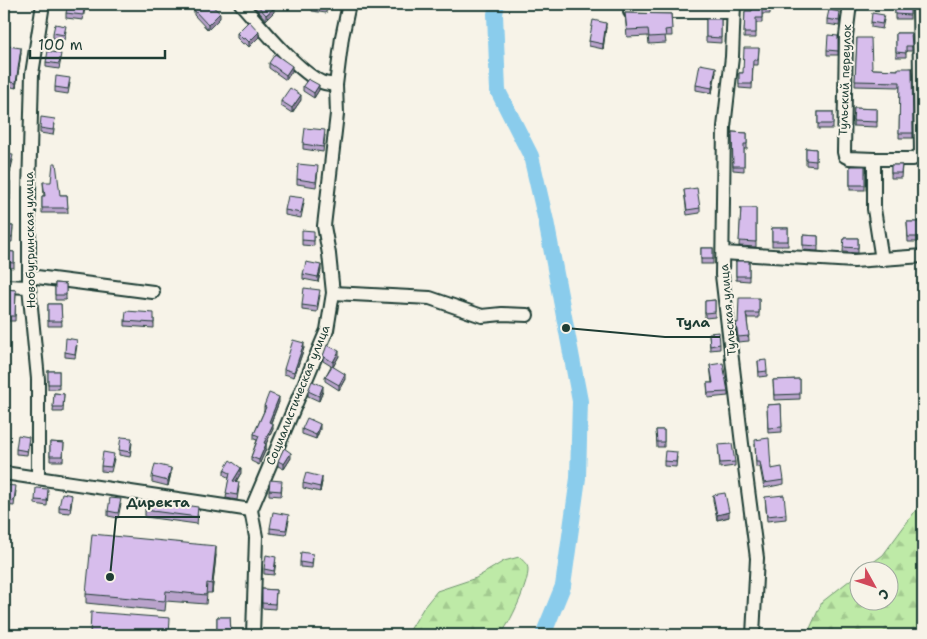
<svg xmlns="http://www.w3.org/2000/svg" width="927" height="639" viewBox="0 0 927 639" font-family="'Shantell Sans',sans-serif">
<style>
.forest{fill:url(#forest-firs);stroke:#6e946e}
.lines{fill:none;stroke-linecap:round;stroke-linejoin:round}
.river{stroke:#8accec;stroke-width:16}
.minor-casing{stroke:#1f3d34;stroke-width:16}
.minor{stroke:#f7f3e8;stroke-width:12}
.wall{fill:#b9a3cb;stroke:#1f3d34}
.shaded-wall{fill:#9684a5;stroke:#1f3d34}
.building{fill:#d7bdec;stroke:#1f3d34}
.labels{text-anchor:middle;stroke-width:4;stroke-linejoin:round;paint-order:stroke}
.street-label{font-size:12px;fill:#1f3d34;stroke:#f7f3e8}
.leader{fill:none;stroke:#1f3d34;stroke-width:2}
.callout-dot{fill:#1f3d34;stroke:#f7f3e8;stroke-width:2}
.callout-label{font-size:14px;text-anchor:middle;font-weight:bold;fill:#1f3d34;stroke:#f7f3e8;stroke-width:4;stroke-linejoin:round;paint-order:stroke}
</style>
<defs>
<pattern id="forest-firs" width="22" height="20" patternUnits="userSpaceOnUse" patternTransform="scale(1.25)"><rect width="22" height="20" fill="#beeaa7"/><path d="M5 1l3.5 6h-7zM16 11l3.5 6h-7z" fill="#a3ca90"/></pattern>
</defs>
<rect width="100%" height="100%" fill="#f7f3e8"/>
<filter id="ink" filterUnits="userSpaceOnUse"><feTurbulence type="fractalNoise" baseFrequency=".02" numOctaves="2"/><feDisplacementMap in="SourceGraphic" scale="10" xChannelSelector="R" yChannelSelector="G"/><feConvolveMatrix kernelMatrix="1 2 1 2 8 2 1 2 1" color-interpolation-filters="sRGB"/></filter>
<g filter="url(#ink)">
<g class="forest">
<polygon points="919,506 923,506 923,635 807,635 822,602 859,573 860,602 890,602 890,572 861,571 883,555"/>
<path d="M519 557C522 560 528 564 528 569 529 583 509 626 500 635H407L424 607 437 591 476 578 504 561Z"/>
</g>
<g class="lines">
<polyline class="river" points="497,4 495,14 498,91 531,156 546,221 580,401 578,478 563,586 543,635"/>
<g class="minor-casing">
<g id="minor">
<path d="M241 4C260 25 296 70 321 82 326 84 331 84 336 85"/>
<polyline points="734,4 732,57 724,127 722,275 742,444 757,558 753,635"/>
<polyline points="850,4 846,36 844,152 845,156 849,158 874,159 913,159 921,154 919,4"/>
<polyline points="630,12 733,12"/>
<polyline points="874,159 874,209 882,260"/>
<polyline points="723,253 854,261 923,256"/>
<polyline points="29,276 153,292"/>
<polyline points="4,286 29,287"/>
<polyline points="333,293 430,298 482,316 502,314 527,315"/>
<polyline points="4,473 251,510"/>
<polyline points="38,478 38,379 29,287 29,191 32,74 43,4"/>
<polyline points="253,635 256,537 251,510 327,330 333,293 329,254 324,226 337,114 336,85 342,37 349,4"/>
</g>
</g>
<use href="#minor" class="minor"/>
</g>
<g class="wall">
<polygon points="252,4 270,4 274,12 266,20"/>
<polygon points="327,4 326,13 312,11 312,6"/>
<polygon points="770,4 770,14 762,14 762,23 756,23 756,38 744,38 745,11 752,11"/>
<rect x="895" y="4" width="15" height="15"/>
<polygon points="4,5 8,11 6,25 4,25"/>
<polygon points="85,8 83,20 66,18 66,13"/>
<polygon points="194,10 220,18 208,30 194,15"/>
<polygon points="625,13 671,14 672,36 665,36 666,43 649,44 648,36 627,37"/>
<polygon points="840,17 839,26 827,24 827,19"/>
<polygon points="706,19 721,19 721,43 706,42"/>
<polygon points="884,20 882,29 871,27 871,22"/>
<polygon points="606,27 603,49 589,46 589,41"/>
<polygon points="66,31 64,40 53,38 53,33"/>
<polygon points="237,33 259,37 249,47 245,43 243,44 237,38"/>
<polygon points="896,33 911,33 912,51 906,51 906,57 896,57"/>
<polygon points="838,36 838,55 827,55 827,50"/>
<polygon points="857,38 872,69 898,70 912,68 913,138 899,138 900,87 855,86"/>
<polygon points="759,48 758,65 753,65 752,89 739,88 739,73 743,73"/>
<polygon points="21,53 16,88 4,85 4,73"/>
<polygon points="61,59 59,69 46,67 46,62"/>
<polygon points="269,63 292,71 286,80 269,68"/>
<polygon points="716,72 712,93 696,90 696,85"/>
<polygon points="70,83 68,94 55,92 55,87"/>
<polygon points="303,86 319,90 314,98 303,91"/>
<polygon points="301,100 292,113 281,106 281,101"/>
<polygon points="854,108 877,109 877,127 853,126"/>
<rect x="818" y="112" width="15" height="17"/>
<polygon points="4,113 9,118 7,133 4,133"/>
<polygon points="55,124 53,135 40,133 40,128"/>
<polygon points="732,132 747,133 747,149 744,149 744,171 733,170"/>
<polygon points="325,135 323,152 303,149 303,144"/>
<polygon points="806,148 816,149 816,166 806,165"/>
<polygon points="4,154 13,160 10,173 4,172"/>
<polygon points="891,165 902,165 901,178 891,178"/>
<rect x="850" y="166" width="15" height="24"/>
<rect x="921" y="168" width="2" height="19"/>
<polygon points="318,171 316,187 297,184 297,179"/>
<polygon points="4,181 10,181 10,200 4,199"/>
<polygon points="43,182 60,195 67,195 68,213 42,213 42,196 44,196"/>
<polygon points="684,190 700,208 700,213 687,215"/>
<polygon points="304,203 301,218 285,215 285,210"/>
<polygon points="741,208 756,208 756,247 739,246"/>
<polygon points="907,222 919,222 920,242 908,242"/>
<polygon points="4,226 13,226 12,242 4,242"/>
<rect x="772" y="228" width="16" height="18"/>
<polygon points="803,235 818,236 818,251 803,250"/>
<polygon points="314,236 314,246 302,245 302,240"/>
<polygon points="844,238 858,238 858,253 843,252"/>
<rect x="701" y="248" width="12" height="16"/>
<polygon points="4,251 14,252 14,268 4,267"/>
<polygon points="736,261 749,261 749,281 736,280"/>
<polygon points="321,270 318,282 303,279 303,274"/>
<polygon points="55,283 66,284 66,300 55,300"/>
<polygon points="4,289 16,290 15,321 4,321"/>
<polygon points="320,295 317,312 302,310 302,305"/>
<polygon points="759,298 759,318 747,318 749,341 738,342 736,323 738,323"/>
<polygon points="715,300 715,317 705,318 705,301"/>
<polygon points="48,304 61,304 62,326 48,326"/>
<polygon points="154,318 154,328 125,326 125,321"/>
<polygon points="709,333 720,344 720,349 710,350"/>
<polygon points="77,345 75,358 65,357 65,352"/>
<polygon points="304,348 294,377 284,374 284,369"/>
<polygon points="323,356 339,356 333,367 345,379 339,390 325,381 325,377 331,366 323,361"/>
<polygon points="758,361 767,371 767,376 759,377"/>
<polygon points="710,365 728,392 728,396 708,398 707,383 712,383"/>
<rect x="48" y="371" width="11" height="18"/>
<polygon points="800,379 800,399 774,400 773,380"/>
<polygon points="308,391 323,391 319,401 308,396"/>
<polygon points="54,393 64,394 63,412 53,412"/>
<polygon points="279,402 271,423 273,429 266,444 266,449 259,465 251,461 251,457 257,440 254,439 254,434 264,411 264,406"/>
<polygon points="781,404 782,432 768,433 767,405"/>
<polygon points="302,429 320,429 316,439 302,434"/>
<polygon points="656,430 664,430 664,447 657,447"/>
<polygon points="29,442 27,455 16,454 16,449"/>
<polygon points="50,442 64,443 63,461 50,461"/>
<polygon points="132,443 130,457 119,455 119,450"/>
<polygon points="755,444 771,469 784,480 784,484 764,488 760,467 756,467"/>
<polygon points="718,445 735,462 735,466 720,468"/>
<polygon points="677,457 676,467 664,466 664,461"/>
<polygon points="291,458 284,469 278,466 278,461"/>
<polygon points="114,459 111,472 101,471 101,466"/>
<polygon points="224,470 241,473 236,482 239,487 237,500 226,498 229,478 224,475"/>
<polygon points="171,473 168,486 152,482 152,477"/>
<polygon points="322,482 320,492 303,488 303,483"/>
<polygon points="4,485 16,491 14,506 4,505"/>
<polygon points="282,486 281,496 269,495 269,490"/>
<polygon points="48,494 47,506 35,504 35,500"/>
<polygon points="713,495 729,517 717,520 713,500"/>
<polygon points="765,497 786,514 786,519 767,521"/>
<polygon points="72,500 70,513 59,512 59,507"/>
<polygon points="121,504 118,518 108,516 108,511"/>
<polygon points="145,510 198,515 197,524 145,517"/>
<polygon points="289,520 286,535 270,533 270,528"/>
<polygon points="216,555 212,593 207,593 206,604 166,601 165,611 86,603 86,594"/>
<polygon points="313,558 312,568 300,567 300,562"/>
<polygon points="276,562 274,575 264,574 264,569"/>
<polygon points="262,589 276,590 275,609 262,608"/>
<polygon points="217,617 230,617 231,635 217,635"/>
</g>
<g class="shaded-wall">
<polygon points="274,8 274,12 266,20 266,15"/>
<polygon points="220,13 220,18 208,30 208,25"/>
<polygon points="606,23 606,27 603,49 603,44"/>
<polygon points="259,32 259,37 249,47 249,42"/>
<polygon points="21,48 21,53 16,88 16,83"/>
<polygon points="292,66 292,71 286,80 286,75"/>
<polygon points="716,67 716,72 712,93 712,88"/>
<polygon points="319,85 319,90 314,98 314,93"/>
<polygon points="301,95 301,100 292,113 292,108"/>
<polygon points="321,265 321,270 318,282 318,277"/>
<polygon points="304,343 304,348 294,377 294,372"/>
<polygon points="339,351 339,356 333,367 333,362"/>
<polygon points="345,374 345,379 339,390 339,385"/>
<polygon points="323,386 323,391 319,401 319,396"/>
<polygon points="279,397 279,402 269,427 269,422"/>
<polygon points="273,424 273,429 264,448 264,443"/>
<polygon points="320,424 320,429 316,439 316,435"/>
<polygon points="266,444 266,449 259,465 259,460"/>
<polygon points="291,453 291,458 284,469 284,464"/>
<polygon points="171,468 171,473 168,486 168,481"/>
<polygon points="241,468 241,473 233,486 233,481"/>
<polygon points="322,477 322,482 320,492 320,487"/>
<polygon points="729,512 729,517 717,520 717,515"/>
<polygon points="216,546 216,555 212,593 212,584"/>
</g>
<g class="building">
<polygon points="68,4 85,4 83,15 66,13"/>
<polygon points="200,4 210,4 220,13 208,25 194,10"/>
<polygon points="256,4 270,4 274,8 266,15"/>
<polygon points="312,4 326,4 326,8 312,6"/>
<polygon points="753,4 770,4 770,9 762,9 762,18 756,18 756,33 744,33 745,11 752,11"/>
<polygon points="895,4 910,4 910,15 895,14"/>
<polygon points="4,5 8,6 6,20 4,20"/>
<polygon points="829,10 840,12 839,21 827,19"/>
<polygon points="625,13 671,14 672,29 665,30 666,36 649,37 648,29 627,30"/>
<polygon points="872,13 884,15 882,24 871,22"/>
<polygon points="706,19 721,19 721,38 706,37"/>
<polygon points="593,20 606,23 603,44 589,41"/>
<polygon points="249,21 259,32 249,42 245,38 243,39 237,33"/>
<polygon points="55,24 66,26 64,35 53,33"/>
<polygon points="896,33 911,33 912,46 906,46 906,53 896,52"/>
<polygon points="828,35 838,36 838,51 827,50"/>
<polygon points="857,38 871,38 872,69 898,70 898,68 912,68 913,133 899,133 900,82 855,81"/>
<polygon points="8,46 21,48 16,83 4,81 4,73"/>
<polygon points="744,48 759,48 758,60 753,60 752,84 739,84 739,73 743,73"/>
<polygon points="48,51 61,54 59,64 46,62"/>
<polygon points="275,54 292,66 286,75 269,63"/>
<polygon points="700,64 716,67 712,88 696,85"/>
<polygon points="56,76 70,78 68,89 55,87"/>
<polygon points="308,79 319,85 314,93 303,86"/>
<polygon points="290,88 301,95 292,108 281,101"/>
<polygon points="854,108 877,109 877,122 853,121"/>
<rect x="818" y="112" width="15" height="12"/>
<polygon points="4,113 9,113 7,128 4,128"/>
<polygon points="41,117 55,119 53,130 40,128"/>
<polygon points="305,128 325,130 323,147 303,144"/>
<polygon points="732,132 747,133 747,144 744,144 744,166 733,166"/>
<polygon points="806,148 816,149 816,161 806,160"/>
<polygon points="4,154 13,155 10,168 4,167"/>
<polygon points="53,163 56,163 60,195 67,195 68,208 42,208 42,196 45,196 43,182 51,182"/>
<polygon points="298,164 318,166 316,182 297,179"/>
<polygon points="891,165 902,165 901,173 891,173"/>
<rect x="850" y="166" width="15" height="19"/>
<rect x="921" y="168" width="2" height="14"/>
<polygon points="4,181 10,181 10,195 4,194"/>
<polygon points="697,188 700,208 687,210 684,190"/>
<polygon points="288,196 304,198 301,213 285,210"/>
<polygon points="741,208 756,208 756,242 739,241"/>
<polygon points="907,222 919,222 920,237 908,237"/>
<polygon points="4,226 13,226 12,237 4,237"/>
<rect x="772" y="228" width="16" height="13"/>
<polygon points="302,230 314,231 314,241 302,240"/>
<polygon points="803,235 818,236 818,246 803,245"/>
<polygon points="844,238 858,238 858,248 843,247"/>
<rect x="701" y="248" width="12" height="11"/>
<polygon points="4,251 14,252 14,263 4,262"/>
<rect x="736" y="261" width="13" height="15"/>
<polygon points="306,262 321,265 318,277 303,274"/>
<polygon points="55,283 66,284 66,295 55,295"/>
<polygon points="304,288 320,290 317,307 302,305"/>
<polygon points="4,289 16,290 15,316 4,316"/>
<polygon points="739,298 759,298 759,313 746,313 749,336 738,337 736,323 738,323"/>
<polygon points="715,300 715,312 705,313 705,301"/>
<polygon points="48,304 61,304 62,321 48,321"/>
<polygon points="126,311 154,313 154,323 125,321"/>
<polygon points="719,332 720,344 710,346 709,333"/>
<polygon points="4,335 5,335 4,354"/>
<polygon points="66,338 77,340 75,354 65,352"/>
<polygon points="293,340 304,343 294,372 284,369"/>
<polygon points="327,345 339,351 333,362 323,356"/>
<polygon points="766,360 767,371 759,372 758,361"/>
<polygon points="723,363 728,392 708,393 707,383 713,383 710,365"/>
<polygon points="332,366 345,374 339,385 325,377"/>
<rect x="48" y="371" width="11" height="13"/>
<polygon points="800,379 800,394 774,395 773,380"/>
<polygon points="312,381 323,386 319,396 308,391"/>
<polygon points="54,393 64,394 63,407 53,407"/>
<polygon points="269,393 279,397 269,422 273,424 264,443 266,444 259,460 251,457 259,436 254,434 266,407 264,406"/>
<polygon points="781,404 782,427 768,428 767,405"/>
<polygon points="307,418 320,424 316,435 302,429"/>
<polygon points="656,430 664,430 664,442 657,442"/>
<polygon points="18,435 29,437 27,451 16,449"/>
<polygon points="121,437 132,438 130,452 119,450"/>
<polygon points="769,438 771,469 782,467 784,480 764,483 760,462 756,462 755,440"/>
<polygon points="50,442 64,443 63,456 50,456"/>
<polygon points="732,444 735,462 720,463 718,445"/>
<polygon points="284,448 291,453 284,464 278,461"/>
<polygon points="665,451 677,452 676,462 664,461"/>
<polygon points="103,452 114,454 111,467 101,466"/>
<polygon points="230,460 241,468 233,481 239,482 237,495 226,493 230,473 224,470"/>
<polygon points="155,464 171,468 168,481 152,477"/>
<polygon points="306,473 322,477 320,487 303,483"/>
<polygon points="270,480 282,481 281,491 269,490"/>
<polygon points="4,485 16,486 14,501 4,500"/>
<polygon points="36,488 48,489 47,501 35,500"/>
<polygon points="62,493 72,495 70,508 59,507"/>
<polygon points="725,493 729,512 717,515 713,495"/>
<polygon points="784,495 786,514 767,516 765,497"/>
<polygon points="110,498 121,499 118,513 108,511"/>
<polygon points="147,500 198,507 197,517 145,510"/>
<polygon points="273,512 289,515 286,530 270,528"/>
<polygon points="92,534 216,546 212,584 207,583 206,595 166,591 165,601 86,594"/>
<polygon points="301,552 313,554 312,564 300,562"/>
<polygon points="266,555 276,557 274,571 264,569"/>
<polygon points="262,589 276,590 275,604 262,603"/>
<polygon points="91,612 170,618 169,635 90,635"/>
<polygon points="217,617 230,617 231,631 217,631"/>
</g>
</g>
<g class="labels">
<g class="street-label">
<text transform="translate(845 80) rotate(-88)" y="4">Тульский переулок</text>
<text transform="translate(30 240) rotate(-91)" y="4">Новобугринская улица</text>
<text transform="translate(728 310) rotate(-95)" y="4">Тульская улица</text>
<text transform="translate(298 395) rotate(-68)" y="4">Социалистическая улица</text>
</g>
</g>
<path class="leader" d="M566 328L665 337H720M110 577L116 517H200"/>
<g class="callout-dot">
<circle cx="566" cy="328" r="5"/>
<circle cx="110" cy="577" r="5"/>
</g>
<g class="callout-label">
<text x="693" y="327">Тула</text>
<text x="158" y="507">Директа</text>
</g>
<rect width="927" height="639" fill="none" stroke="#f7f3e8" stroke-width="20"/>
<rect x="10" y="10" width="907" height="619" fill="none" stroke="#1f3d34" stroke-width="2" filter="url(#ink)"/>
<g transform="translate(874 586) rotate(130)"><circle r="24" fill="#f7f3e8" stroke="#a1aaa0"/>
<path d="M0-4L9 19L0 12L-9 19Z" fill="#d1495b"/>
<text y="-8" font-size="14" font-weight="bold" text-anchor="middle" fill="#1f3d34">С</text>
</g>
<path d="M30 50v8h135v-8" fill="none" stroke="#1f3d34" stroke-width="2.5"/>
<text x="38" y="50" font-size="15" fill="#1f3d34" stroke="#f7f3e8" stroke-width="4" paint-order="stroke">100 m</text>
</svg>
